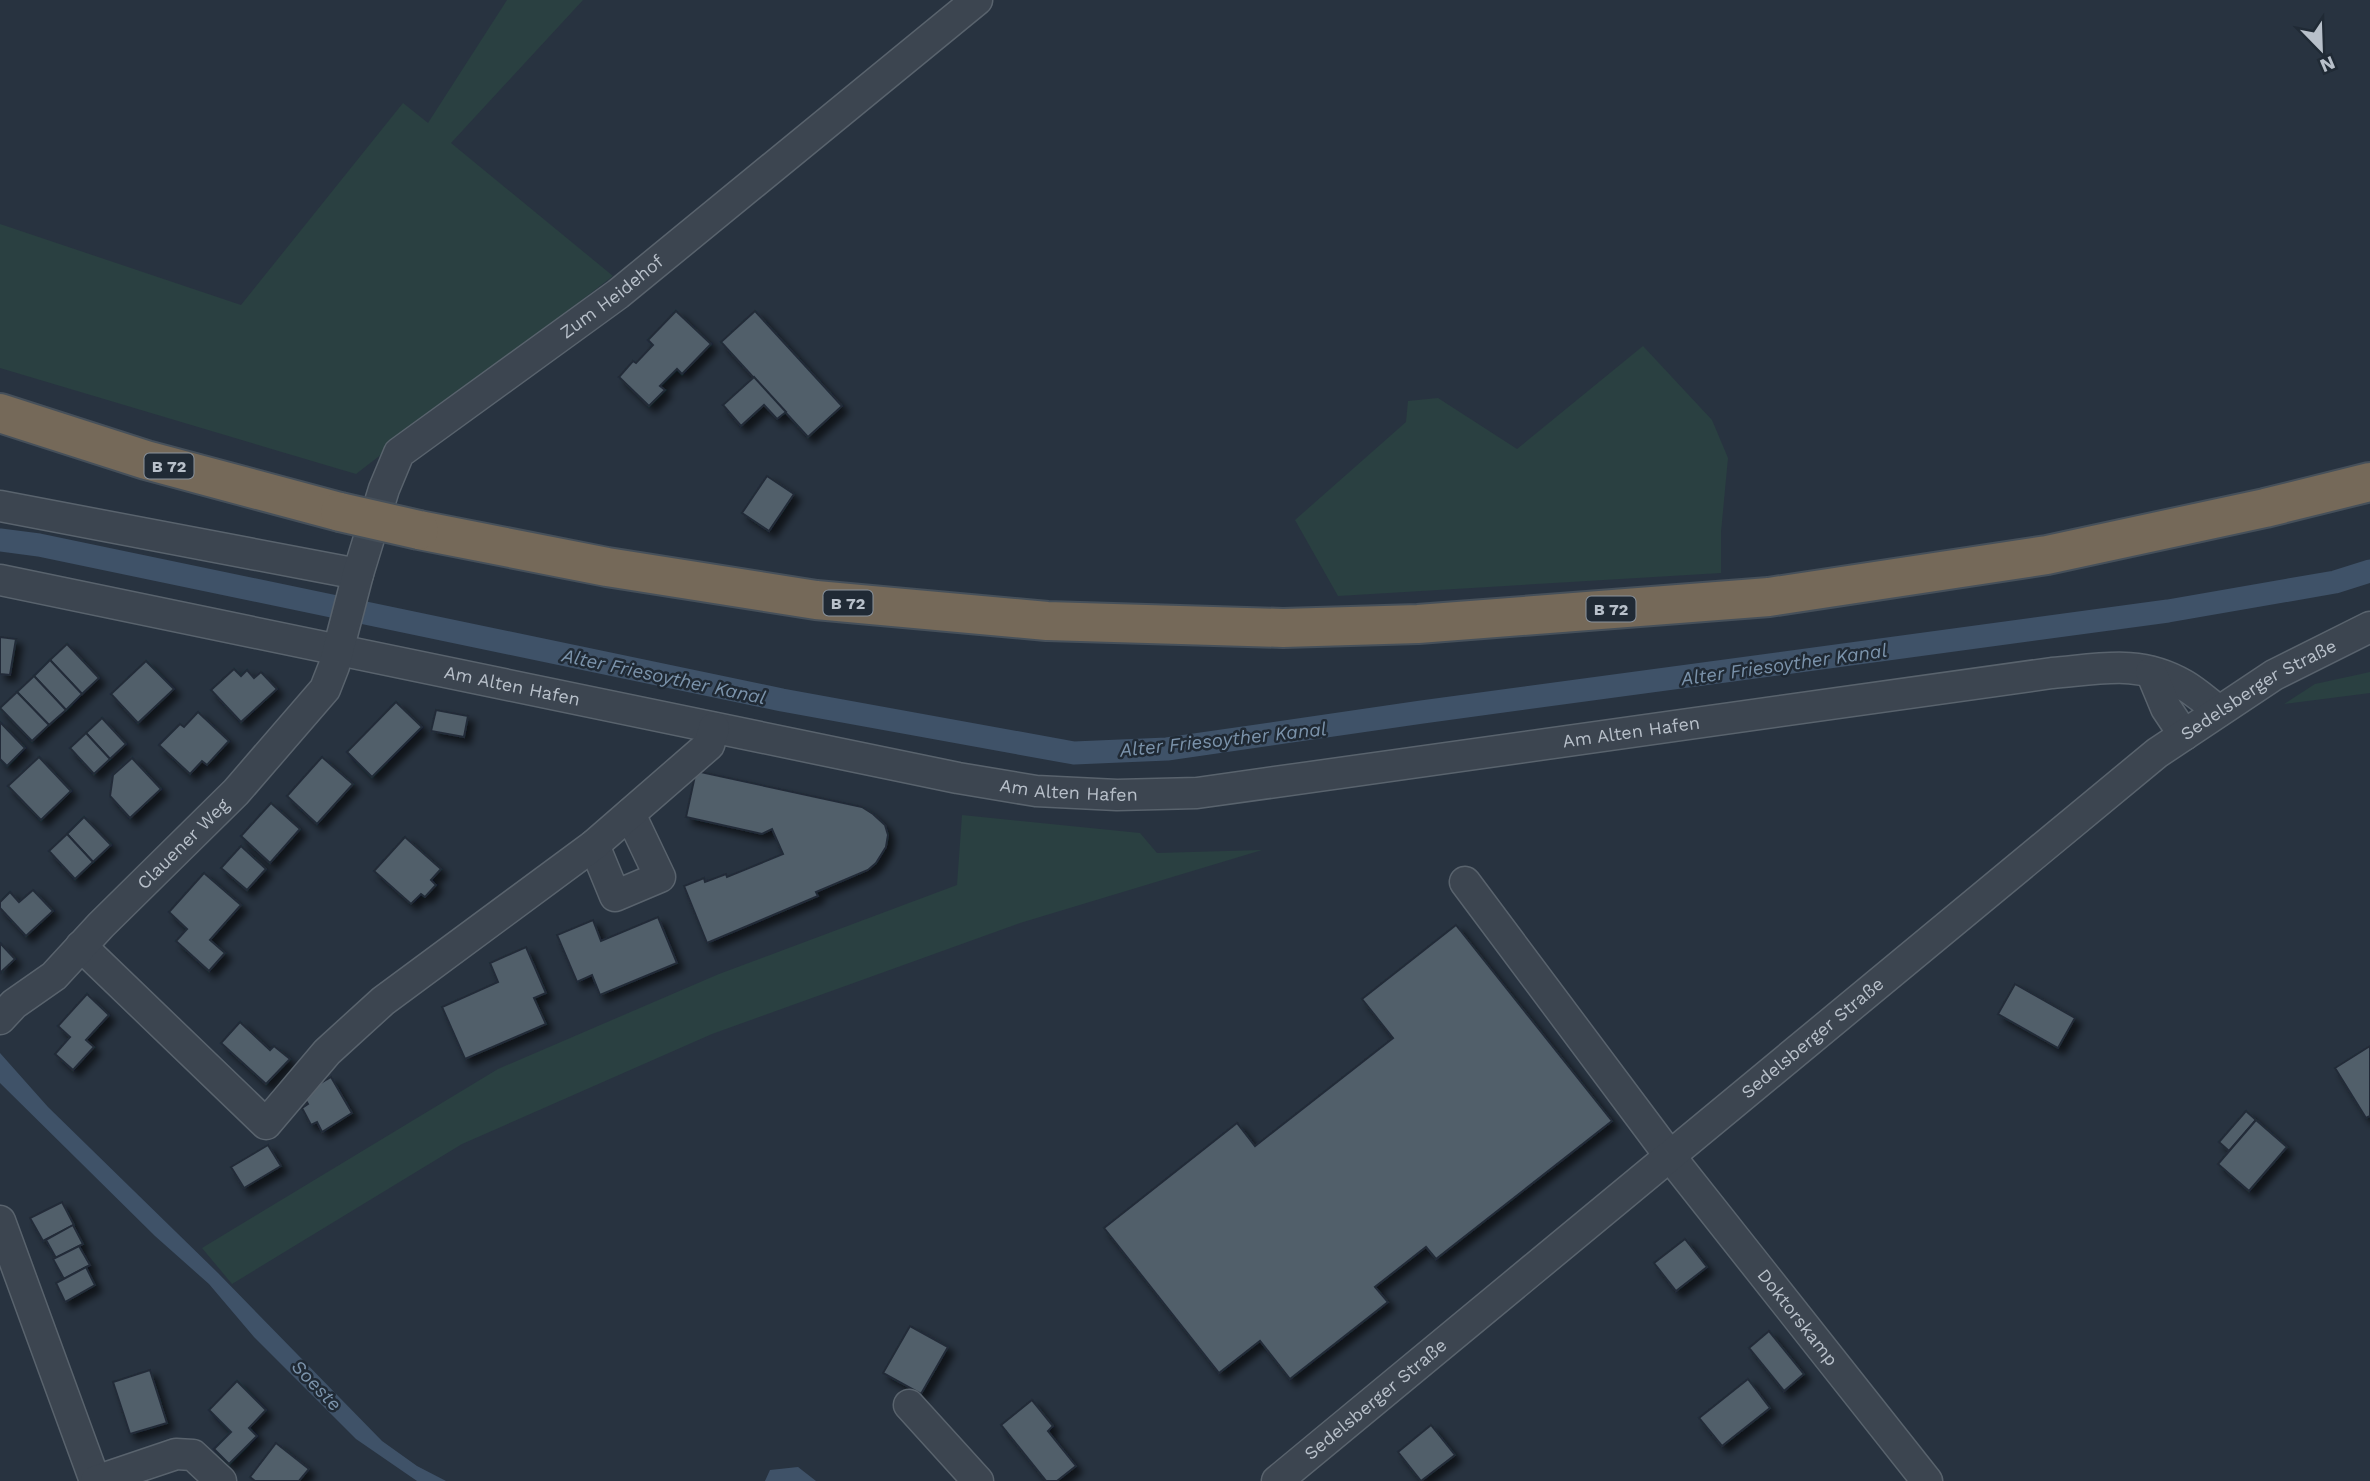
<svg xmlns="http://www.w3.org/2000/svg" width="2370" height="1481" viewBox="0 0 2370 1481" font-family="'Work Sans',sans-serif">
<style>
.green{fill:#2a4041}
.water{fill:#3f5268}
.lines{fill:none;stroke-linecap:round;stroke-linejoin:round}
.canal{stroke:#3f5268;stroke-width:23}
.building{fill:#515e6b;stroke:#222c37;stroke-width:2;filter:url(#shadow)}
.minor-casing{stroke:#59636d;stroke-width:33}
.highway-casing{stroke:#46505a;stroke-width:42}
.minor{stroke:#3c4550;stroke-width:30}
.highway{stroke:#756959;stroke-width:38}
.highway-bridge-casing{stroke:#46505a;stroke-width:42;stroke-linecap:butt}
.highway-bridge{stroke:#756959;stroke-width:38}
.labels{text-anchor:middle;stroke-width:5;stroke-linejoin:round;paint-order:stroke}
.shield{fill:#202a35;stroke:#8a939d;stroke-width:2}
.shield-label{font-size:16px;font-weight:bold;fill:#b8c0ca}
.street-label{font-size:18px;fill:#b8c0ca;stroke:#202a35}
.water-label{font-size:19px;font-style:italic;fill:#7b93ab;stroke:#202a35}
</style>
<defs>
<filter id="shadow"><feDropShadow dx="6" dy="6" stdDeviation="3.5" flood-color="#0009"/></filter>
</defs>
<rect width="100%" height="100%" fill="#283340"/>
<g class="green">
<polygon points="507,0 583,0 451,143 613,276 356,474 0,368 0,224 241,305 403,103 428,123"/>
<polygon points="1643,346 1712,420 1728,458 1721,532 1721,573 1338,596 1295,520 1406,422 1408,401 1438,398 1517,449"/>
<polygon points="2370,672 2370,693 2284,704 2315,684"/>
<polygon points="962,815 1140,833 1157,853 1262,850 1020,923 712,1034 462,1144 232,1284 202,1248 498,1069 719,974 957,885"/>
</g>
<g class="water">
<polygon points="0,1053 48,1107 218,1273 382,1441 417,1466 446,1481 417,1481 356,1439 254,1337 209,1284 155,1236 0,1083"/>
<polygon points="798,1467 816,1481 765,1481 770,1470"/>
</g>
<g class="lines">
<polyline class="canal" points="0,540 39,545 782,700 1074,753 1167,749 1422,712 2168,611 2335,582 2370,571"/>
</g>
<g class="building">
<polygon points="676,311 711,344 682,374 677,369 660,386 665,390 649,406 619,377 633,361 636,363 653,345 648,340"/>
<polygon points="755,311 842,406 808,437 721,342"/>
<polygon points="754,377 786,412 777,419 764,405 741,426 723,405"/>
<polygon points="767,476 794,494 769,531 742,513"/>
<polygon points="0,637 16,639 10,675 0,674"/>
<polygon points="67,644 99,678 82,694 50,660"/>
<polygon points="50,660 82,694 66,710 34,676"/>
<polygon points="146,661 174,689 138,723 111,694"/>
<polygon points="234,669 241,676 247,670 254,678 261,672 277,689 241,722 211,690"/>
<polygon points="34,676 66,710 49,725 17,692"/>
<polygon points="17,692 49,725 32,741 0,708"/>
<polygon points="396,702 422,727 372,777 347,752"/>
<polygon points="436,710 468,716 464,737 431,731"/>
<polygon points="198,712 229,741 207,765 202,761 190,774 159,745 180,724 184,727"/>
<polygon points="102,718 126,744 110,759 86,733"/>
<polygon points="0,722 25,748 7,766 0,759"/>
<polygon points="86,733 110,759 94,774 70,748"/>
<polygon points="39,757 71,791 41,820 8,786"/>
<polygon points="322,757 353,784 317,824 287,796"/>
<polygon points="132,758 161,789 130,818 110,796 113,775"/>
<polygon points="696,771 862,807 873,814 885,825 888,835 886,847 876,863 868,870 816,892 818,896 707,943 684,886 704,878 705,882 726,874 727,877 783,854 772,829 762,834 686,817"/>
<polygon points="271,803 300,829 270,863 241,836"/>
<polygon points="84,817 111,845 93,862 67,834"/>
<polygon points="67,834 93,862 75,879 49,851"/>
<polygon points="405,837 441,869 431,880 436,885 425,897 421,894 411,904 374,871"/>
<polygon points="241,846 266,869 247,890 221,868"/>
<polygon points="204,873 241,905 210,940 225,953 209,971 176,941 187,929 169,912"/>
<polygon points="33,890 53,911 26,936 0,908 0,902 10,892 19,902"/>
<polygon points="658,917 677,963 600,995 592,975 577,982 557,935 593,920 601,941"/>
<polygon points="1456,925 1612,1121 1436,1259 1426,1247 1375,1287 1388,1302 1290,1379 1260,1341 1219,1373 1104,1228 1237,1123 1255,1146 1393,1038 1362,999"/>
<polygon points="0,943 15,959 0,973"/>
<polygon points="526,947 546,993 534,998 546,1024 465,1059 442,1007 498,982 490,963"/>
<polygon points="2015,984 2075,1018 2058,1048 1998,1014"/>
<polygon points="87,994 109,1015 86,1040 94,1047 73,1070 55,1054 70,1037 58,1026"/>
<polygon points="240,1022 270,1050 274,1046 290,1059 266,1084 221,1043"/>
<polygon points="2370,1046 2370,1116 2366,1118 2335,1068"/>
<polygon points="331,1077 352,1113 322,1132 317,1122 311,1125 302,1108 308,1104 302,1094"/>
<polygon points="2246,1111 2256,1120 2229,1151 2219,1142"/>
<polygon points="2256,1120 2287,1147 2249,1191 2218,1164"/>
<polygon points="268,1145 281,1166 244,1188 231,1167"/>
<polygon points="62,1202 74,1225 43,1241 30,1218"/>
<polygon points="73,1225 83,1244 56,1258 46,1240"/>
<polygon points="1685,1239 1707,1267 1676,1291 1654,1263"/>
<polygon points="79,1246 90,1265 64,1279 53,1259"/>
<polygon points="86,1267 95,1285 65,1302 56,1283"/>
<polygon points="910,1326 948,1347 921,1394 883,1373"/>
<polygon points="1769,1331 1804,1374 1784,1391 1749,1348"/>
<polygon points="150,1370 167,1423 130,1434 113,1382"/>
<polygon points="1748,1379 1770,1408 1722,1446 1699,1418"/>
<polygon points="237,1381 266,1410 249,1428 257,1436 229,1464 214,1449 231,1432 209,1410"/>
<polygon points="1032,1400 1053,1426 1048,1431 1076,1466 1057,1481 1046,1481 1001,1425"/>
<polygon points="1431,1425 1455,1455 1421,1481 1398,1452"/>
<polygon points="276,1443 309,1469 299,1481 255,1481 250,1477"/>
</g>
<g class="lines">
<g class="minor-casing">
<g id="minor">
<polyline points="0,506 358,574"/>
<path id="s1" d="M0 580 958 778 1036 791 1117 795 1197 793 2052 673C2100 669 2140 659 2184 685 2196 692 2207 702 2219 711"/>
<polyline points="2151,672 2166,708 2184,735"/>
<polyline points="594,845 615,896 660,877 630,814"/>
<path id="s2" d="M1465 882 1669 1155 1927 1481"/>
<polyline points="81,946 266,1124 327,1052 383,1001 594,845 709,745 714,728"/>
<path id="s3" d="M0 1019 14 1004 54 976 101 925 236 792 325 689 334 666 358 574 384 489 399 453 618 294 977 0"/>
<polyline points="0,1221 95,1481"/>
<polyline points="909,1405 978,1481"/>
<polyline points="96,1481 176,1454 193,1455 221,1481"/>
<path id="s4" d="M1277 1481 2157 753 2274 675 2370 627"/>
</g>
</g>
<g class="highway-casing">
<g id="highway">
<polyline points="0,413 146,460 340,512"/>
<polyline points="419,530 607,567 816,600 1047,621 1283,628 1418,624 1769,597 2047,555 2265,508 2370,482"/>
</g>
</g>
<use href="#minor" class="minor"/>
<use href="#highway" class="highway"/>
<g class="highway-bridge-casing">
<polyline id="highway-bridge" points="340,512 419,530"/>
</g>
<use href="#highway-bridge" class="highway-bridge"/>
</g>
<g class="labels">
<g class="shield">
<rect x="144.5" y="453.5" width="49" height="25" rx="5"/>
<rect x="823.5" y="590.5" width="49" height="25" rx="5"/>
<rect x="1586.5" y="596.5" width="49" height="25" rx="5"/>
</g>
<g class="shield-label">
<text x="169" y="472">B 72</text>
<text x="848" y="609">B 72</text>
<text x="1611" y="615">B 72</text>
</g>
<g class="street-label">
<text dy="6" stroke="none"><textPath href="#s3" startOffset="976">Zum Heidehof</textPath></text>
<text dy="6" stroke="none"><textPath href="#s1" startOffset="523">Am Alten Hafen</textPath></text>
<text dy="6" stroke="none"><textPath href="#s4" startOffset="1262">Sedelsberger Straße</textPath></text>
<text dy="6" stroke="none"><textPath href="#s1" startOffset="1657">Am Alten Hafen</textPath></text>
<text dy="6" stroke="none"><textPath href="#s1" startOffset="1090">Am Alten Hafen</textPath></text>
<text dy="6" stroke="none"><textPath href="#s3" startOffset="254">Clauener Weg</textPath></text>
<text dy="6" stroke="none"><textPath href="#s4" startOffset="695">Sedelsberger Straße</textPath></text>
<text dy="6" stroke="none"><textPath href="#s2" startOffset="548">Doktorskamp</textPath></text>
<text dy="6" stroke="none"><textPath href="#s4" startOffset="128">Sedelsberger Straße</textPath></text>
</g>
<g class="water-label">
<text transform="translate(1784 664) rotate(-8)" y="7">Alter Friesoyther Kanal</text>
<text transform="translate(664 676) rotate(12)" y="7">Alter Friesoyther Kanal</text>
<text transform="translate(1223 739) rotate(-6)" y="7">Alter Friesoyther Kanal</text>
<text transform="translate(317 1385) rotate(46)" y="7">Soeste</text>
</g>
</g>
<g transform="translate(2321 49) rotate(157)" stroke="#202a35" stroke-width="5" paint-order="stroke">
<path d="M0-5L12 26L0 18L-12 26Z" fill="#b8c0ca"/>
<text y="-10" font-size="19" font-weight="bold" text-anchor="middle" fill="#b8c0ca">N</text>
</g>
</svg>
